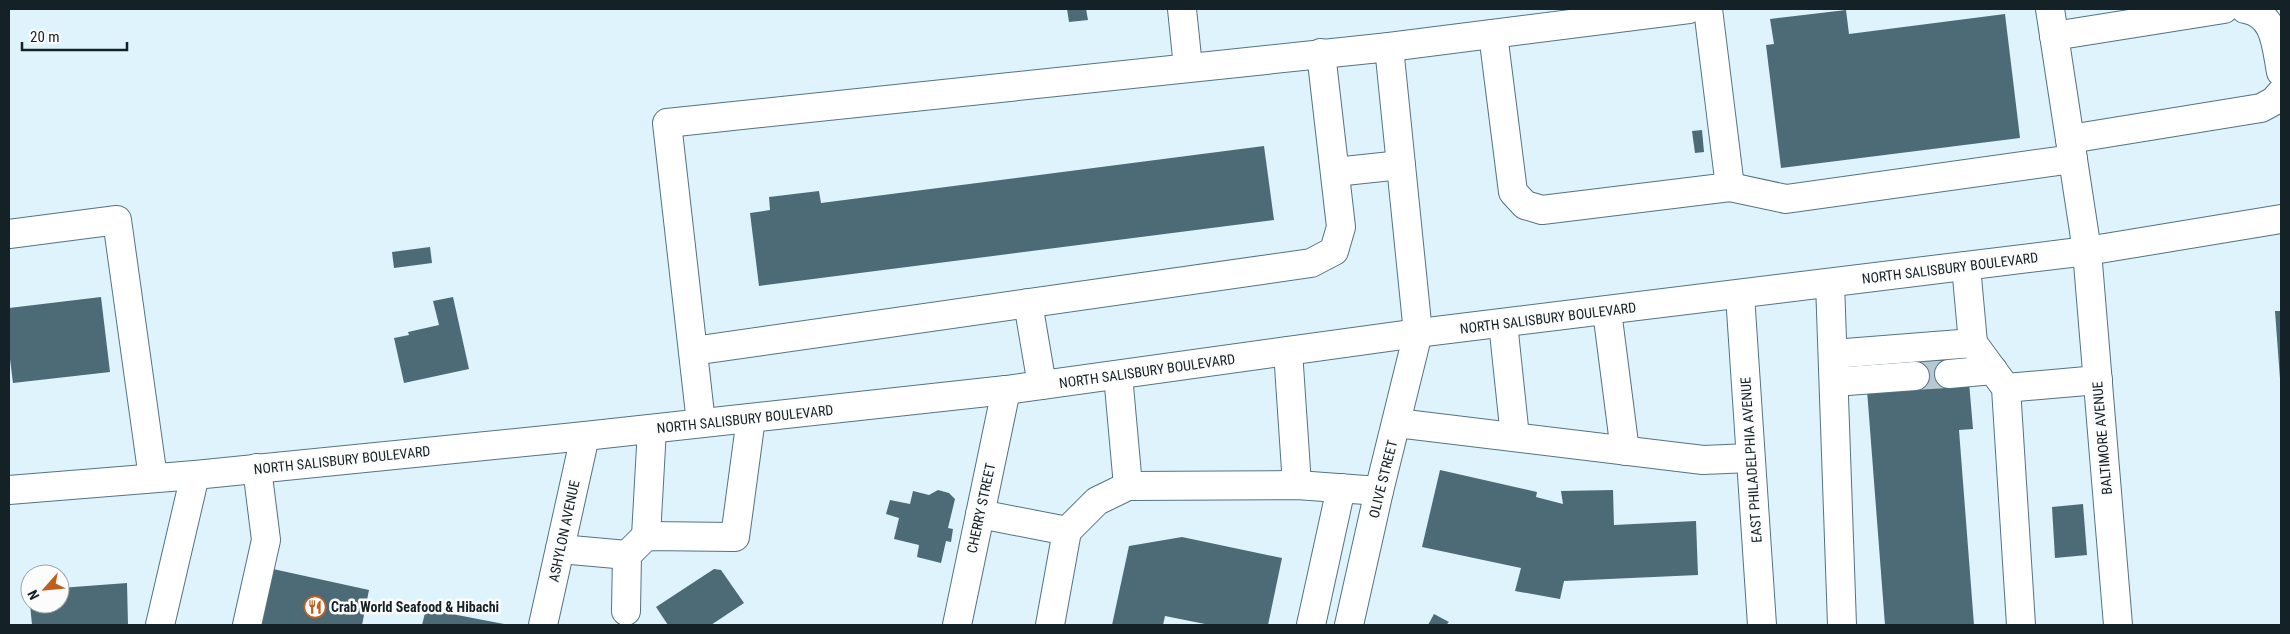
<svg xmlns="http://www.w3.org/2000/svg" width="2290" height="634" viewBox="0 0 2290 634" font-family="'Roboto Condensed',sans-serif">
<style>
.building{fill:#4c6b77}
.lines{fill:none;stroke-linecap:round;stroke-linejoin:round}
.minor-tunnel{stroke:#b6c9d1;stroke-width:28;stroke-dasharray:28 14;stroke-linecap:butt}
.minor-casing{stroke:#547380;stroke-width:30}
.major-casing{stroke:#547380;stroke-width:30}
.minor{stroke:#fff;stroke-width:28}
.major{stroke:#fff;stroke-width:28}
.labels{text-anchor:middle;stroke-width:5;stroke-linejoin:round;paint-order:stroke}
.street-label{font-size:14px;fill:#142126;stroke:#fcfcfc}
.poi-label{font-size:14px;font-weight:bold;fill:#142126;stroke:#fcfcfc;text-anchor:start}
</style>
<rect width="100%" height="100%" fill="#dff3fc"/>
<g class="building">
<polygon points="1067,9 1086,9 1088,20 1069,22"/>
<polygon points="1846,10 1849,34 2005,14 2020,138 1781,168 1766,45 1774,44 1770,19"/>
<polygon points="1702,130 1704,152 1695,153 1692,131"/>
<polygon points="1264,146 1274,220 759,286 750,213 770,210 769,197 819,191 821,203"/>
<polygon points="430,247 432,263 394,268 392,252"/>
<polygon points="101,297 110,372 13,383 9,351 9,308"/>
<polygon points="453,297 469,369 404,383 394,338 409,335 408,332 439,325 433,301"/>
<polygon points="2275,311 2281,311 2281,379 2280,379"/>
<polygon points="1948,351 1949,374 1969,382 1973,429 1959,430 1974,625 1885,625 1867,390 1916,386 1914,354"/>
<polygon points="1440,470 1537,492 1536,497 1563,504 1561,491 1613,490 1614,525 1696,521 1698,575 1564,581 1560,599 1515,591 1521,568 1422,547"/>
<polygon points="938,490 949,493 955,499 948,528 953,529 951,542 946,541 941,563 917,557 919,545 894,539 899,518 886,514 890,500 910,504 913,491 929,495"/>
<polygon points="2083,504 2087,555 2055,558 2052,507"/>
<polygon points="1182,537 1282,558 1268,625 1210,625 1165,616 1163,625 1112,625 1129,546"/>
<polygon points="273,569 369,590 362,625 261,625"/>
<polygon points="714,569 721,570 744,603 711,625 668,625 656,607"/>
<polygon points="127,583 128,625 32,625 30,604 60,604 60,588"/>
<polygon points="426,609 504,624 504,625 422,625"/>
<polygon points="1434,614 1449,622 1446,625 1428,625"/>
</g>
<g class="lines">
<polyline class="minor-tunnel" points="1915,376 1949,374"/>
<g class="minor-casing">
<g id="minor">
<polyline points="1182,9 1188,67"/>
<polyline points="2050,9 2087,251 2118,625"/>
<path d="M2245 9C2276 14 2276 47 2281 72"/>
<polyline points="1493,34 1513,192 1525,205 1542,210 1730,187 1708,9"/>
<polyline points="2054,36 2224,9"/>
<polyline points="1389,47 1689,9"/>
<polyline points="2070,139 2261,108 2274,101 2281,93"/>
<polyline points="1335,172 1401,165"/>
<polyline points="1730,187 1786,199 2073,159"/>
<polyline points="9,234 117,220 153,478"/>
<polyline points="1966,266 1973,343"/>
<polyline points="1830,283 1842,625"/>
<polyline points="1740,295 1762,625"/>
<polyline points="1028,303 1042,385"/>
<polyline points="1607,311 1625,451"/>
<polyline points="1503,323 1515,437"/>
<polyline points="693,351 1311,263 1334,251 1341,227 1321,53"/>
<polyline points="1288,351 1297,485"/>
<polyline points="1833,354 1973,343 2006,388 2021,625"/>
<polyline points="1949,374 1993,370"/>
<polyline points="1118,375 1128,486"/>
<polyline points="1834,382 1915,376"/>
<polyline points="2006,388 2098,380"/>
<polyline points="701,423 667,123 1389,47 1418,333 1379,491 1349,625"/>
<polyline points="1397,423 1703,460 1750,458"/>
<polyline points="980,514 1067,531 1050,625"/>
<polyline points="1067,531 1097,501 1128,486 1297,485 1379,491"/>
<polyline points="646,536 652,429"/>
<polyline points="560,549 627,555"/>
<polyline points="626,611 627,555 646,536 735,537 751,418"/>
<polyline points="160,625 195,475"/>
<polyline points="247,625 266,540 257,468"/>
<polyline points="543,625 585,436"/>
<polyline points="957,625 1006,390"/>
<polyline points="1311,625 1341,488"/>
</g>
</g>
<g class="major-casing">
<polyline id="major" points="9,490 195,475 585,436 1006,390 1418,333 2087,251 2281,219"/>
</g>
<use href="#minor" class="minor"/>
<use href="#major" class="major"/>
</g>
<defs>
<g id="restaurant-ring" transform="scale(1.125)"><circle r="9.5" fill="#fcfcfc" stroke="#c05f1d" stroke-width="1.5"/><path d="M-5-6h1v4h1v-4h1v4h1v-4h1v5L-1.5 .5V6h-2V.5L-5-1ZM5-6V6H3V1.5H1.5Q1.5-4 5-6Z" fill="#c05f1d"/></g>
</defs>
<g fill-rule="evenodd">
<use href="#restaurant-ring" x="315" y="607"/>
</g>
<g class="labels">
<g class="street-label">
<text transform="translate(1950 268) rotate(-7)" y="5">NORTH SALISBURY BOULEVARD</text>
<text transform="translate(1548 318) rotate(-7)" y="5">NORTH SALISBURY BOULEVARD</text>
<text transform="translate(1147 371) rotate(-8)" y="5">NORTH SALISBURY BOULEVARD</text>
<text transform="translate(745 419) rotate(-6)" y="5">NORTH SALISBURY BOULEVARD</text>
<text transform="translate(2102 438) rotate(-95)" y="5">BALTIMORE AVENUE</text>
<text transform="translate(342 460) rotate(-6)" y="5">NORTH SALISBURY BOULEVARD</text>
<text transform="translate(1751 460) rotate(-94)" y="5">EAST PHILADELPHIA AVENUE</text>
<text transform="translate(1383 479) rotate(-76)" y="5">OLIVE STREET</text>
<text transform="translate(981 508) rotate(-78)" y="5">CHERRY STREET</text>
<text transform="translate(564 531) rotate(-78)" y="5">ASHYLON AVENUE</text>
</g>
<g class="poi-label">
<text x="331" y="612">Crab World Seafood &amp; Hibachi</text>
</g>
</g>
<rect width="2290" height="634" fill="none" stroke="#142126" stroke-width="20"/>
<g transform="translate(45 589) rotate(243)"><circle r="24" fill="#fcfcfc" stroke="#9fa4a6"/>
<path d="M0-4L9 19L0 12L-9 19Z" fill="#c05f1d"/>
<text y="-8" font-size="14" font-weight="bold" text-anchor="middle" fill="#142126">N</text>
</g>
<path d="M22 42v8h105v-8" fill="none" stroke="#142126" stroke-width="2.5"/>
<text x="30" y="42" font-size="15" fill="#142126" stroke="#fcfcfc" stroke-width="4" paint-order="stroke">20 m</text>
</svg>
